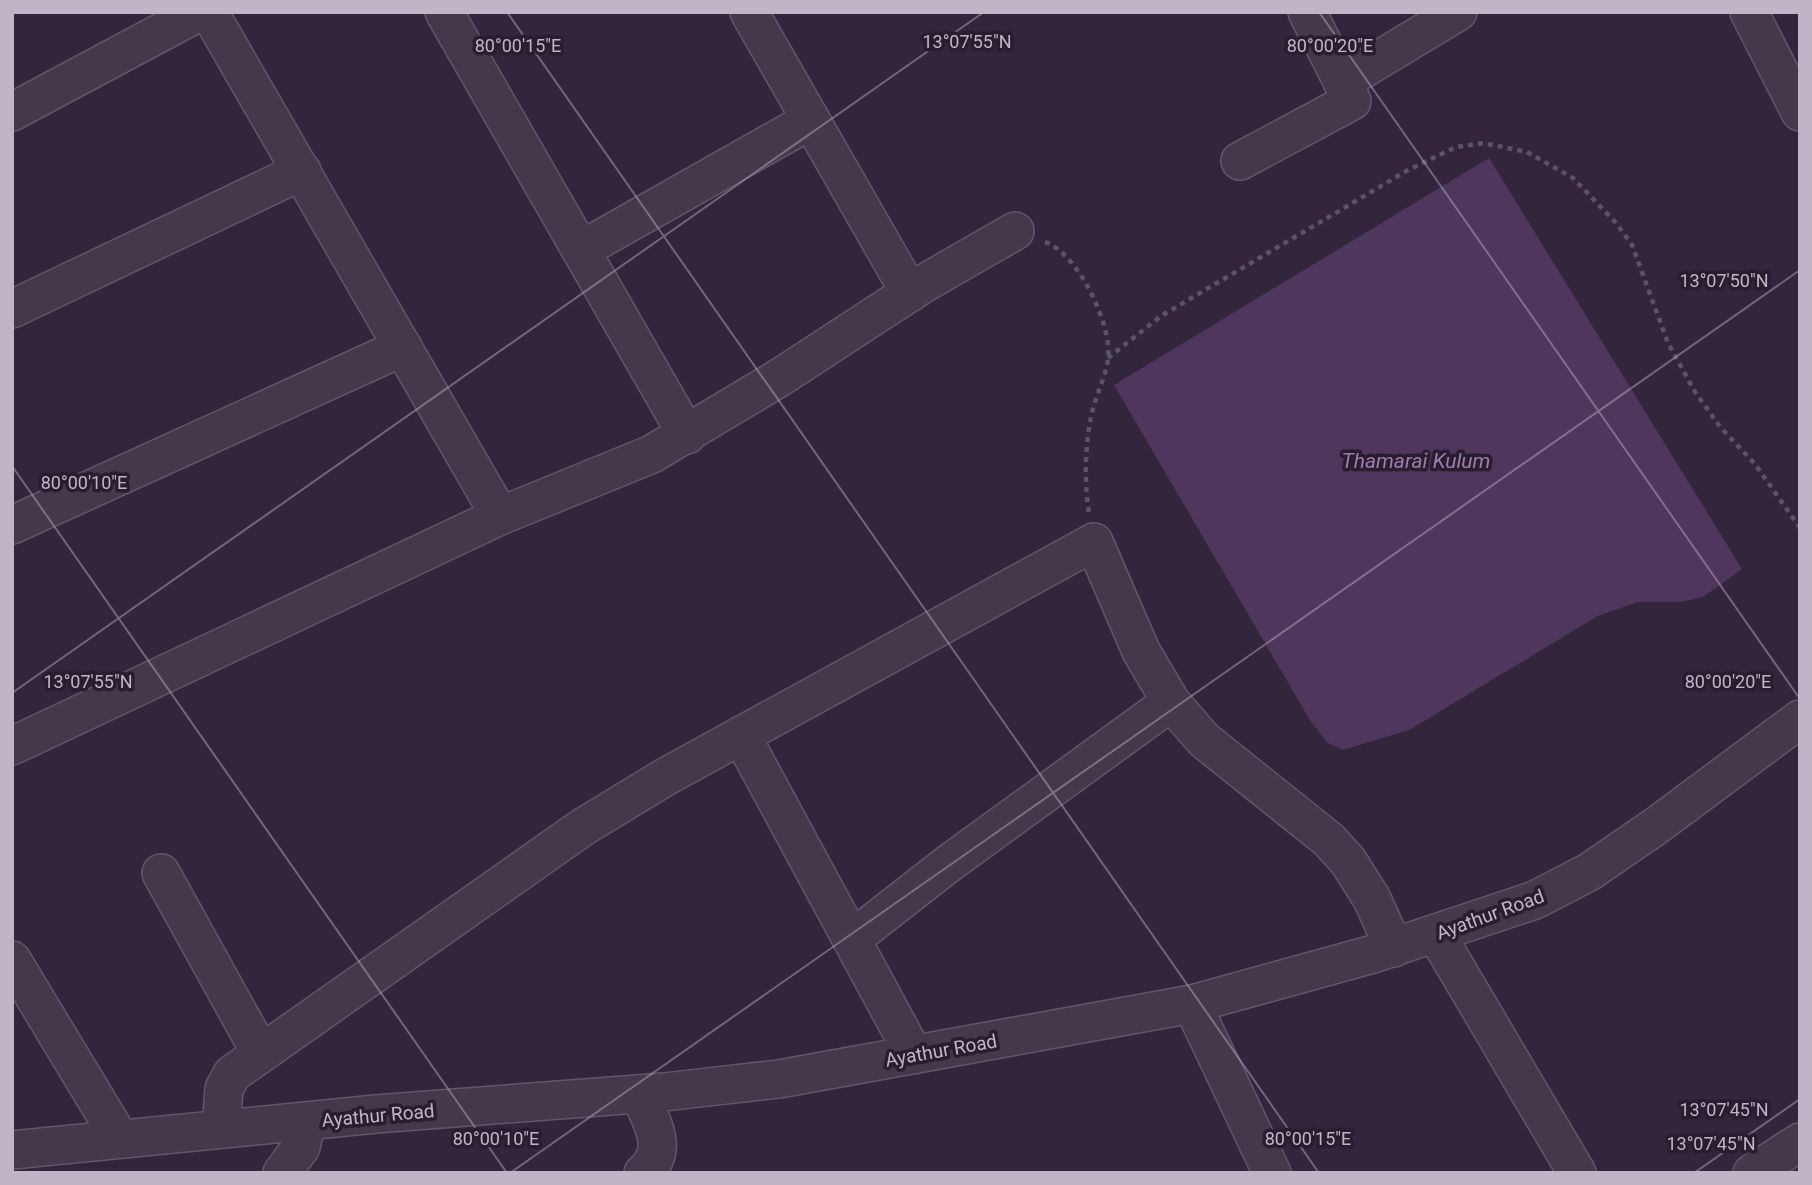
<svg xmlns="http://www.w3.org/2000/svg" width="1812" height="1185" viewBox="0 0 1812 1185" font-family="Roboto,sans-serif">
<style>
.water{fill:#4f365c}
.lines{fill:none;stroke-linecap:round;stroke-linejoin:round}
.minor-casing{stroke:#635669;stroke-width:40}
.path{stroke:#5a5469;stroke-width:4.5;stroke-dasharray:5 5;stroke-linecap:butt}
.minor{stroke:#45384b;stroke-width:37}
.ticks{fill:none;stroke:#c1b4c7;stroke-width:2;stroke-opacity:0.45}
.labels{text-anchor:middle;stroke-width:7;stroke-linejoin:round;paint-order:stroke}
.street-label{font-size:19px;fill:#c1b4c7;stroke:#2a1d30}
.water-label{font-size:21px;font-style:italic;fill:#9c7dac;stroke:#2a1d30}
.ticks-label{font-size:18px;text-anchor:middle;fill:#c1b4c7;stroke:#2a1d30;stroke-width:7;stroke-linejoin:round;paint-order:stroke}
</style>
<rect width="100%" height="100%" fill="#33253b"/>
<polygon class="water" points="1489,158 1742,569 1703,597 1681,602 1638,602 1598,616 1409,730 1343,750 1328,743 1311,722 1114,385"/>
<g class="lines">
<g class="minor-casing">
<g id="minor">
<polyline points="209,12 500,516"/>
<polyline points="444,12 687,435"/>
<polyline points="749,12 910,293"/>
<polyline points="1749,12 1800,112"/>
<polyline points="1342,82 1458,12"/>
<polyline points="12,112 199,12"/>
<polyline points="1240,161 1352,101 1307,12"/>
<polyline points="581,250 811,120"/>
<polyline points="12,309 302,171"/>
<polyline points="12,525 403,347"/>
<polyline points="741,735 914,1055"/>
<polyline points="12,746 500,516 652,454 779,378 923,284 1015,231"/>
<polyline points="161,873 260,1052"/>
<polyline points="1436,934 1577,1173"/>
<polyline points="852,939 948,864 1171,702"/>
<polyline points="12,960 120,1139"/>
<polyline points="1192,1004 1272,1173"/>
<path d="M640 1094C651 1122 671 1150 643 1173"/>
<polyline points="221,1129 224,1089 232,1074 583,827 667,776 1094,542 1141,651 1171,702 1204,740 1329,840 1348,861 1372,899 1394,948"/>
<polyline points="12,1150 376,1114 664,1092 779,1079 1192,1004 1373,954 1535,900 1589,872 1656,826 1800,719"/>
<polyline points="282,1173 301,1147 307,1121"/>
<polyline points="1752,1173 1800,1142"/>
</g>
</g>
<g class="path">
<path d="M1045 242C1078 253 1113 326 1108 360 1105 379 1095 397 1091 417 1085 447 1084 482 1089 513"/>
<polyline points="1108,358 1161,316 1410,169 1456,147 1483,143 1527,152 1573,178 1617,224 1632,245 1668,343 1695,392 1721,428 1755,464 1800,528"/>
</g>
<use href="#minor" class="minor"/>
</g>
<path class="ticks" d="M507 12 1319 1173M1319 12 1800 699M12 466 507 1173M12 693 984 12M510 1173 1800 270M1694 1173 1800 1099"/>
<g class="labels">
<g class="street-label">
<text transform="translate(1490 914) rotate(-20)" y="7">Ayathur Road</text>
<text transform="translate(941 1050) rotate(-10)" y="7">Ayathur Road</text>
<text transform="translate(378 1115) rotate(-5)" y="7">Ayathur Road</text>
</g>
<g class="water-label">
<text x="1416" y="468">Thamarai Kulum</text>
</g>
</g>
<g class="ticks-label">
<text x="967" y="48">13°07'55"N</text>
<text x="518" y="52">80°00'15"E</text>
<text x="1330" y="52">80°00'20"E</text>
<text x="1724" y="287">13°07'50"N</text>
<text x="84" y="489">80°00'10"E</text>
<text x="88" y="688">13°07'55"N</text>
<text x="1728" y="688">80°00'20"E</text>
<text x="1724" y="1116">13°07'45"N</text>
<text x="496" y="1145">80°00'10"E</text>
<text x="1308" y="1145">80°00'15"E</text>
<text x="1711" y="1150">13°07'45"N</text>
</g>
<rect width="1812" height="1185" fill="none" stroke="#c1b4c7" stroke-width="28"/>
</svg>
